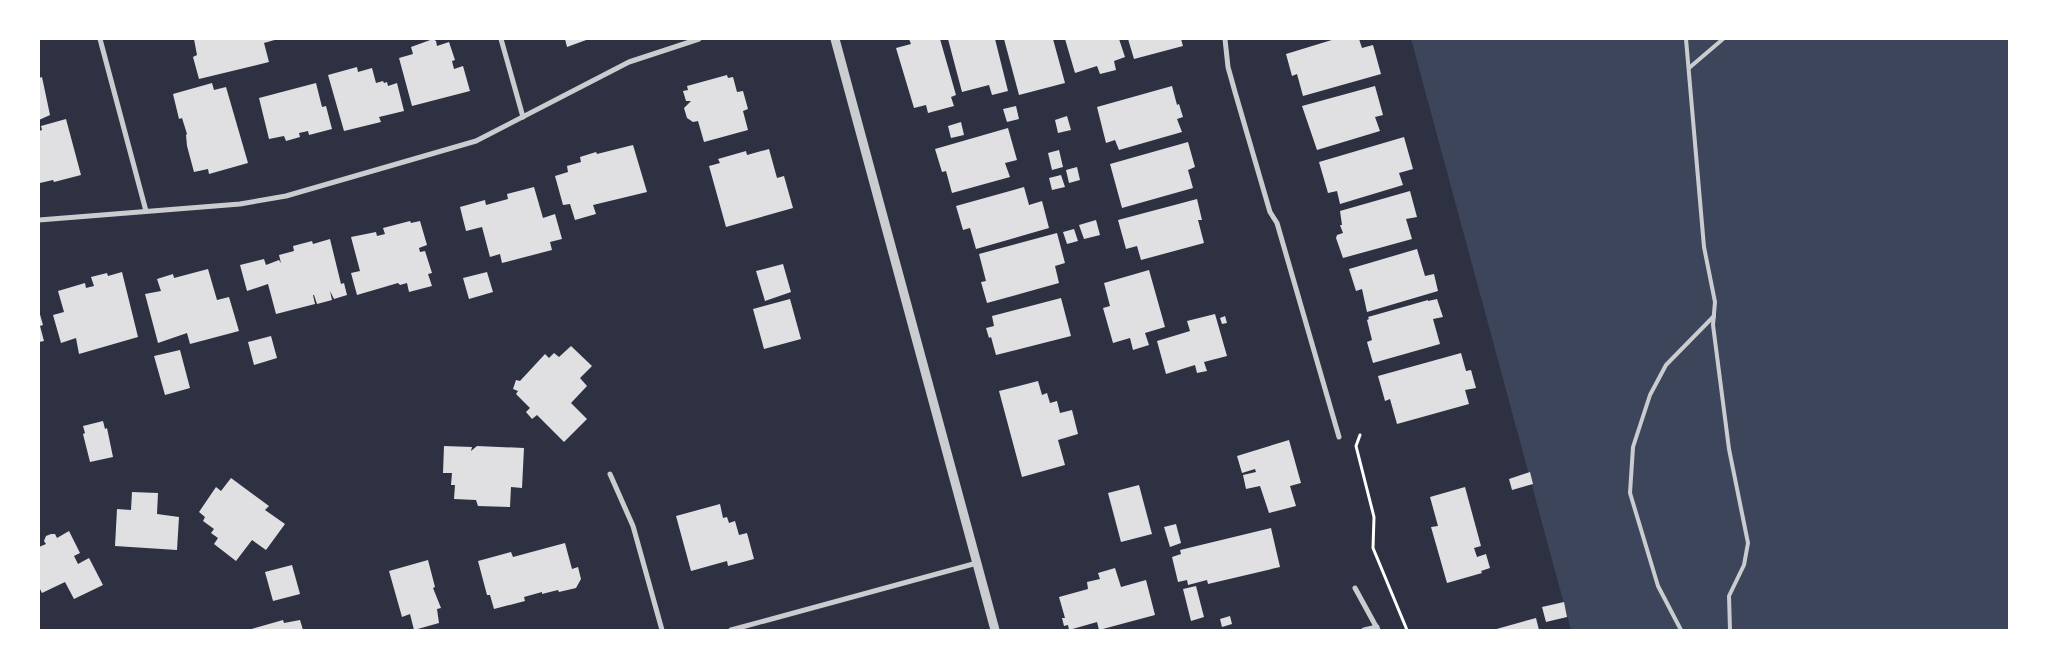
<svg xmlns="http://www.w3.org/2000/svg" width="2048" height="669" viewBox="0 0 2048 669" font-family="'Source Serif 4',serif">
<style>
.green{fill:#3c4559}
.building{fill:#e0e0e3}
.lines{fill:none;stroke-linecap:round;stroke-linejoin:round}
.path{stroke:#fff;stroke-width:3}
.service{stroke:#caccd0;stroke-width:4}
.minor{stroke:#caccd0;stroke-width:5}
.tertiary{stroke:#caccd0;stroke-width:9}
</style>
<rect width="100%" height="100%" fill="#2d3142"/>
<polygon class="green" points="1411,39 2009,39 2009,630 1571,630"/>
<g class="building">
<polygon points="194,39 278,39 264,43 269,62 199,79 193,57 197,55"/>
<polygon points="433,39 436,41 437,46 449,42 455,60 452,61 454,69 463,66 470,91 412,106 399,58 413,54 411,47"/>
<polygon points="565,39 589,39 567,47"/>
<polygon points="909,39 940,39 956,95 951,97 954,106 928,113 926,105 914,108 896,48 911,44"/>
<polygon points="948,39 995,39 1008,91 992,95 989,85 962,92"/>
<polygon points="1004,39 1053,39 1065,83 1019,95"/>
<polygon points="1065,39 1119,39 1125,57 1114,61 1116,70 1100,74 1097,66 1075,73"/>
<polygon points="1128,39 1181,39 1183,46 1134,59"/>
<polygon points="1335,39 1359,39 1362,48 1373,45 1381,74 1303,96 1297,74 1292,76 1286,54"/>
<polygon points="357,67 358,72 372,68 376,83 383,81 384,83 387,82 388,86 397,83 404,111 379,117 381,122 344,131 328,75"/>
<polygon points="727,75 728,78 733,77 737,92 743,91 748,109 743,111 748,130 704,142 698,121 693,122 687,118 684,108 691,101 686,101 683,91 688,90 687,86"/>
<polygon points="42,77 50,115 39,120 39,78"/>
<polygon points="212,83 214,90 226,87 248,163 209,174 208,169 194,172 187,146 186,135 187,134 182,118 179,119 173,94"/>
<polygon points="316,83 322,107 326,106 332,129 309,135 308,131 299,133 300,137 286,141 284,136 269,139 259,98"/>
<polygon points="1172,86 1177,105 1179,104 1183,117 1177,119 1182,132 1119,150 1115,140 1106,143 1097,107"/>
<polygon points="1375,86 1383,115 1375,117 1380,131 1317,150 1302,106"/>
<polygon points="1016,106 1019,119 1007,122 1003,109"/>
<polygon points="1067,116 1071,130 1058,133 1055,120"/>
<polygon points="66,119 81,175 54,182 53,180 40,183 39,131 42,130 41,126"/>
<polygon points="961,122 964,135 951,138 948,126"/>
<polygon points="1008,128 1017,160 1005,163 1010,177 952,193 946,171 942,172 935,149"/>
<polygon points="1404,137 1413,169 1399,173 1403,185 1340,204 1337,191 1328,193 1319,162"/>
<polygon points="1188,142 1195,167 1188,170 1193,188 1122,208 1110,164"/>
<polygon points="633,145 647,192 593,205 596,214 575,220 570,204 563,205 555,176 568,172 567,166 581,162 580,157 596,152 597,154"/>
<polygon points="769,149 777,178 784,176 793,208 726,227 709,166 720,163 718,159 746,151 747,155"/>
<polygon points="1059,150 1063,167 1052,170 1048,153"/>
<polygon points="1077,167 1080,180 1069,183 1066,170"/>
<polygon points="1061,175 1065,187 1052,190 1049,178"/>
<polygon points="534,187 543,218 555,214 562,239 550,242 552,250 502,263 500,254 490,257 482,227 466,231 460,207 485,200 486,205 508,199 507,194"/>
<polygon points="1024,187 1029,205 1042,201 1049,228 976,249 970,228 963,230 956,206"/>
<polygon points="1410,191 1417,217 1406,219 1412,239 1343,258 1336,238 1337,235 1343,233 1340,225 1342,225 1340,211"/>
<polygon points="1197,199 1202,220 1198,220 1204,243 1141,260 1137,246 1126,249 1118,220"/>
<polygon points="1096,220 1100,235 1084,239 1079,225"/>
<polygon points="410,221 411,223 420,221 427,245 419,248 420,252 425,251 432,273 428,274 432,286 409,292 407,283 400,285 398,283 357,295 351,273 360,271 351,237 376,232 377,236 385,234 383,228"/>
<polygon points="1074,229 1078,241 1067,244 1063,232"/>
<polygon points="1057,233 1065,263 1055,266 1059,283 987,303 981,282 986,281 979,254"/>
<polygon points="330,239 341,284 344,283 347,295 334,299 330,291 332,300 317,304 314,295 313,295 315,304 276,314 268,284 247,291 240,265 264,259 266,265 279,260 281,263 279,255 294,251 293,246 312,241 313,244"/>
<polygon points="1417,249 1425,276 1434,274 1438,291 1367,312 1362,289 1356,291 1349,269"/>
<polygon points="783,264 791,292 765,301 756,271"/>
<polygon points="208,269 217,300 229,297 239,331 190,344 187,333 158,343 145,294 161,291 157,279 173,274 174,278"/>
<polygon points="1149,270 1165,327 1145,333 1149,345 1133,350 1130,338 1113,343 1103,308 1110,306 1104,283"/>
<polygon points="122,272 138,337 79,354 76,338 61,343 53,315 64,312 58,291 85,283 86,288 94,286 91,277 107,273 108,276"/>
<polygon points="487,272 493,292 469,299 463,278"/>
<polygon points="1061,298 1071,336 996,355 991,337 989,338 986,328 994,326 992,316"/>
<polygon points="790,299 801,339 764,349 753,309"/>
<polygon points="1437,299 1443,317 1433,319 1440,344 1373,363 1367,342 1372,340 1367,320 1369,319 1368,317 1428,300 1428,301"/>
<polygon points="39,311 43,325 40,326 44,341 39,342"/>
<polygon points="1215,314 1227,356 1204,362 1207,371 1197,373 1195,365 1166,374 1157,341 1190,331 1187,321"/>
<polygon points="1225,316 1227,323 1222,324 1220,318"/>
<polygon points="271,336 277,358 254,365 248,342"/>
<polygon points="571,346 592,366 580,378 587,386 571,403 587,419 564,442 537,415 532,419 526,412 530,408 516,394 518,391 513,389 516,380 520,381 545,354 549,358 554,353 559,357"/>
<polygon points="180,350 190,388 165,395 154,356"/>
<polygon points="1461,353 1466,371 1471,370 1476,388 1465,390 1469,404 1397,424 1390,399 1385,401 1378,376"/>
<polygon points="1038,381 1042,395 1047,393 1050,403 1057,401 1060,413 1072,410 1078,434 1058,440 1065,465 1022,477 999,391"/>
<polygon points="103,421 105,429 107,428 113,457 90,462 83,434 85,433 83,426"/>
<polygon points="1289,440 1301,483 1290,486 1296,506 1269,513 1260,486 1246,489 1243,475 1256,472 1255,469 1242,473 1237,456"/>
<polygon points="444,446 472,447 471,451 477,446 524,448 522,488 511,487 510,507 478,506 476,500 454,499 455,485 451,485 452,473 443,473"/>
<polygon points="1530,472 1533,484 1512,490 1509,479"/>
<polygon points="231,478 269,506 265,510 285,524 266,550 252,540 236,561 214,544 218,538 211,533 214,529 203,521 205,517 199,512 216,487 221,491"/>
<polygon points="1139,485 1152,534 1121,542 1108,493"/>
<polygon points="1465,487 1481,546 1474,548 1477,557 1486,554 1490,568 1481,571 1482,573 1447,583 1431,527 1438,526 1430,497"/>
<polygon points="132,492 158,493 157,514 179,517 177,550 115,546 117,509 131,510"/>
<polygon points="720,504 723,518 727,517 729,523 735,521 739,535 747,533 754,559 728,566 727,561 691,571 676,516"/>
<polygon points="1176,524 1181,543 1170,547 1164,527"/>
<polygon points="1271,528 1280,567 1208,584 1207,580 1188,585 1187,580 1178,582 1172,557 1181,554 1180,550"/>
<polygon points="69,531 80,553 74,556 78,564 89,558 103,585 74,599 65,582 42,593 39,587 39,547 46,544 44,541 46,536 51,534 55,534 57,538"/>
<polygon points="565,543 572,569 578,567 581,579 576,588 559,592 558,590 542,594 542,592 524,597 525,601 494,609 490,595 487,595 478,561 511,552 513,557"/>
<polygon points="428,560 435,587 433,588 441,608 437,609 439,623 414,630 410,614 402,617 389,571"/>
<polygon points="292,565 300,594 273,601 265,572"/>
<polygon points="1115,568 1121,587 1146,580 1155,615 1099,630 1097,622 1069,630 1068,625 1064,626 1062,618 1065,618 1059,597 1088,589 1087,582 1100,579 1098,573"/>
<polygon points="1196,586 1204,617 1191,621 1183,589"/>
<polygon points="1564,602 1567,617 1546,622 1542,607"/>
<polygon points="1230,616 1232,624 1222,627 1220,619"/>
<polygon points="1536,618 1539,630 1493,630"/>
<polygon points="283,620 284,623 300,620 303,630 248,630"/>
</g>
<g class="lines">
<polyline class="path" points="1360,435 1356,446 1374,517 1373,548 1407,630"/>
<g class="service">
<polyline points="1686,39 1704,247 1715,302 1713,325 1729,449 1748,543 1744,565 1729,596 1730,630"/>
<polyline points="1689,68 1723,39"/>
<polyline points="1681,630 1658,586 1630,493 1633,447 1650,395 1666,365 1714,316"/>
</g>
<g class="minor">
<polyline points="100,39 146,211"/>
<polyline points="501,39 523,117"/>
<polyline points="1225,39 1228,67 1235,92 1270,212 1277,223 1339,437"/>
<polyline points="39,220 240,204 286,196 476,141 629,62 699,39"/>
<polyline points="610,474 633,526 662,630"/>
<polyline points="1355,588 1378,630"/>
<polyline points="731,630 977,563"/>
<polyline points="1364,630 1377,627"/>
</g>
<polyline class="tertiary" points="835,39 995,630"/>
</g>
<rect width="2048" height="669" fill="none" stroke="#ffffff" stroke-width="80"/>
</svg>
